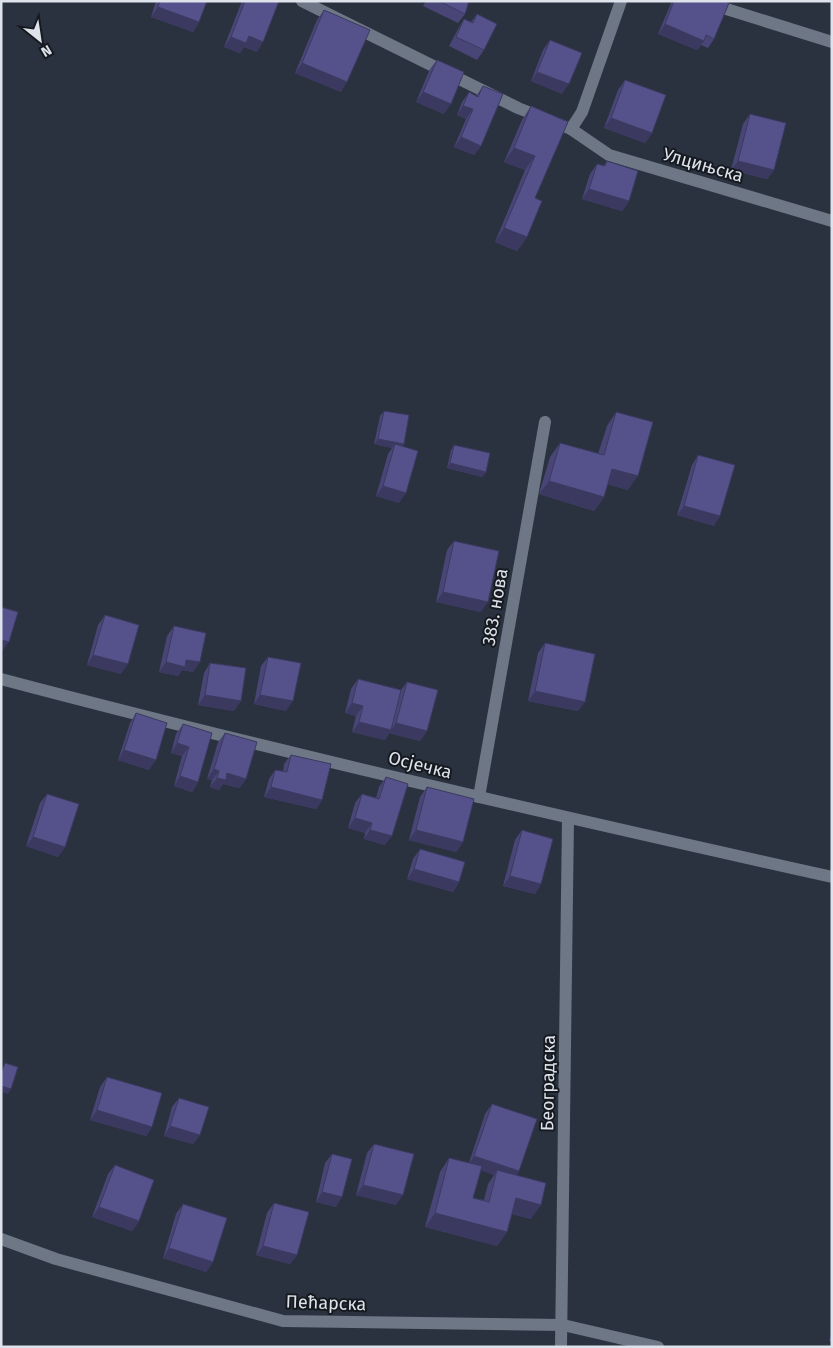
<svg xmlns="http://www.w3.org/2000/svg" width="833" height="1348" viewBox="0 0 833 1348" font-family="'Fira Sans',sans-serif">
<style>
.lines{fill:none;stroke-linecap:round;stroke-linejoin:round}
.minor{stroke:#6e7786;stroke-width:12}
.wall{fill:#494677;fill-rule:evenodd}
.shaded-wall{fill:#3c3961}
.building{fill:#55518a;stroke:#3c3961}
.labels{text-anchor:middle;stroke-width:4;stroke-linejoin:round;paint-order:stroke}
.street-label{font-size:18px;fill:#dde2eb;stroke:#161a20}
</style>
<rect width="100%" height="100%" fill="#2a323f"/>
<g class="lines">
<g class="minor">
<polyline points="302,1 518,108 571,129 582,112 621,1"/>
<polyline points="711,1 720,7 832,42"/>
<polyline points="571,129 609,155 832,221"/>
<path d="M1 679C277 752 554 815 832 877"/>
<polyline points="479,797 545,422"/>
<polyline points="1,1239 56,1259 283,1321 563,1325 658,1347"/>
<polyline points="561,1347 568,819"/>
</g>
</g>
<g class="wall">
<polygon points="156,1 207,1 199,22 193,32 151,17"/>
<polygon points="242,1 279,1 257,52 244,47 240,53 224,47"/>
<polygon points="426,1 469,1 465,14 458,23 423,6"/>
<polygon points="672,1 725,1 714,39 708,48 701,45 697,50 658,34"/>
<polygon points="324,10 341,92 295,73 317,20"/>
<polygon points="477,14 484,50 477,60 449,46 458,29 464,19 471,22"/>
<polygon points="550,40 562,94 531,81 543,50"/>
<polygon points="437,60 444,114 416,102 430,69"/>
<polygon points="625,80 652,133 645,143 604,128 618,90"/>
<polygon points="483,86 481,146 474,155 454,147 466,119 457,115 462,102 469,92 476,96"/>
<polygon points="531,106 568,122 535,198 527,237 517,251 495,242 525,170 504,162 522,120"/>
<polygon points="750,114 774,170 767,179 731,170 743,124"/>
<polygon points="607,161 629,201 622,211 582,199 590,174 597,164 603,166"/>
<polygon points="384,411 404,444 402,447 399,503 376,496 388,454 392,448 374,444 380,416"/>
<polygon points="616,412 628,490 607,484 604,497 594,511 539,494 550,457 560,443 598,454 607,426"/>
<polygon points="454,445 486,472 482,477 447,468 451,450"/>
<polygon points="698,455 714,526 677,515 692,465"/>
<polygon points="454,541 481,612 436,602 447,550"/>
<polygon points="105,615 121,674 87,665 98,625"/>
<polygon points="174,626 193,672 182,670 178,676 159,672 167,636"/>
<polygon points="545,643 578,711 528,701 538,653"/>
<polygon points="268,657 286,711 254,704 261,666"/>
<polygon points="210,663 234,711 198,705 204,673"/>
<polygon points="358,679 401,690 407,682 427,731 420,741 389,733 385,740 352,732 356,716 345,713 351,689"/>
<polygon points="136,713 149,770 118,760 130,723"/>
<polygon points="183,724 198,782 192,792 174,786 182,756 171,753 176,734"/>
<polygon points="225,733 246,779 239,788 223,784 219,790 210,787 212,780 207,779 218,742"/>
<polygon points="291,755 322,800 316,809 264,797 269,779 275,770 283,771 284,764"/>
<polygon points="386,777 385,845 364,839 365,833 348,828 355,803 362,794 376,798 379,787"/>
<polygon points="427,787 463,842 456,852 409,840 420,797"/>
<polygon points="47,794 65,847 58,857 26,846 40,803"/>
<polygon points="522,830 541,884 535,894 503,886 515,840"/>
<polygon points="420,849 459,882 453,892 407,879 413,859"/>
<polygon points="107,1077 152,1127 146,1136 90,1120 100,1087"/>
<polygon points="179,1098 200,1135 193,1144 164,1136 172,1107"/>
<path d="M492 1104 519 1171 517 1175 531 1219 512 1214 507 1232 497 1246 425 1227 440 1172 449 1158 469 1163 485 1114ZM481 1170 494 1175 488 1184 484 1200 473 1198Z"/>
<polygon points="374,1144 396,1205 356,1195 367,1153"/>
<polygon points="332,1154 336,1207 316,1202 325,1163"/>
<polygon points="115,1165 139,1221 132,1231 92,1217 108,1174"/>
<polygon points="274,1203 297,1255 290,1264 256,1255 267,1213"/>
<polygon points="183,1204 213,1262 206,1272 163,1258 176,1214"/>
<polygon points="832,1330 832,1342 829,1341"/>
</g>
<g class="shaded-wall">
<polygon points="158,7 199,22 193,32 151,17"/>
<polygon points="665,24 704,41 697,50 658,34"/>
<polygon points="249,36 263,42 257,52 244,47 240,53 224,47 231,37"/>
<polygon points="302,63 347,82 341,92 295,73"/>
<polygon points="537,72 569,84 562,94 531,81"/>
<polygon points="423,92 451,104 444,114 416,102"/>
<polygon points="463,106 473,109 466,119 457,115"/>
<polygon points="611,118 652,133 645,143 604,128"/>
<polygon points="461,137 481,146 474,155 454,147"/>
<polygon points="514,148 535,156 525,170 504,162"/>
<polygon points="738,161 774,170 767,179 731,170"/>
<polygon points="589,189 629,201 622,211 582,199"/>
<polygon points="504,228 527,237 517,251 495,242"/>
<polygon points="378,439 404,444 400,449 395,444 392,448 374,444"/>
<polygon points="450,463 486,472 482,477 447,468"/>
<polygon points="612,469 638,476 628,490 602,483"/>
<polygon points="549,481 604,497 594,511 539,494"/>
<polygon points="383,486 406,493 399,503 376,496"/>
<polygon points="684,506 720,516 714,526 677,515"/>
<polygon points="443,592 488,602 481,612 436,602"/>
<polygon points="1,640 9,642 2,651 1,651"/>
<polygon points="93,655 128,664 121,674 87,665"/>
<polygon points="186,660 200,662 193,672 182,670 178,676 159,672 166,662"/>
<polygon points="535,691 585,702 578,711 528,701"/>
<polygon points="205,695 241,701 234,711 198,705"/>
<polygon points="260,695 293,701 286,711 254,704"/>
<polygon points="352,703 363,706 356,716 345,713"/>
<polygon points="359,722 391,730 396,723 427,731 420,741 389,733 385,740 352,732"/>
<polygon points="177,743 189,747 182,756 171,753"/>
<polygon points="124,750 156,760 149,770 118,760"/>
<polygon points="214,769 219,771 212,780 207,779"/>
<polygon points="227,773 246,779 239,788 223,784 219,790 210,787 217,778"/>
<polygon points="180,776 198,782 192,792 174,786"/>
<polygon points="271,787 322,800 316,809 264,797"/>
<polygon points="355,818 372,823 365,833 348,828"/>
<polygon points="370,830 392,836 385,845 364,839"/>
<polygon points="416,830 463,842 456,852 409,840"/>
<polygon points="33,837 65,847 58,857 26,846"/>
<polygon points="414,869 459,882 453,892 407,879"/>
<polygon points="510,876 541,884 535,894 503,886"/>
<polygon points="1,1086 11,1089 8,1094 1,1092"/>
<polygon points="97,1110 152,1127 146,1136 90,1120"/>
<polygon points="170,1126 200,1135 193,1144 164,1136"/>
<polygon points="474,1156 519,1171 513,1181 497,1170 494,1175 468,1166"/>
<polygon points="363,1185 403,1195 396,1205 356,1195"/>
<polygon points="322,1192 342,1197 336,1207 316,1202"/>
<polygon points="516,1198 541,1205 531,1219 506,1212"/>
<polygon points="99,1207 139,1221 132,1231 92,1217"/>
<polygon points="435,1213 507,1232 497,1246 425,1227"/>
<polygon points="263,1246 297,1255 290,1264 256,1255"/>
<polygon points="169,1248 213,1262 206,1272 163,1258"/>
</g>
<g class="building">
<polygon points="160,1 207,1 199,22 158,7"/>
<polygon points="245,1 279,1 263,42 249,36 246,43 231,37"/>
<polygon points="439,1 469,1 465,14"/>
<polygon points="674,1 725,1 729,3 714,39 706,35 704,41 665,24"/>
<polygon points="324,10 370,30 347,82 302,63"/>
<polygon points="477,14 497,24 484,50 456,37 464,19 473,23"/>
<polygon points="550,40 582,53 569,84 537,72"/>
<polygon points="437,60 464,72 451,104 423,92"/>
<polygon points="625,80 666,95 652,133 611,118"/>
<polygon points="483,86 503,94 481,146 461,137 473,109 463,106 469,92 478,97"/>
<polygon points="531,106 568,122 535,198 542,201 527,237 504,228 535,156 514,148"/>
<polygon points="750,114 786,123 774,170 738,161"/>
<polygon points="607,161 638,171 629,201 589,189 597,164 605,166"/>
<polygon points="384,411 409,415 404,444 378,439"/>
<polygon points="616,412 653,422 638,476 612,469 604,497 549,481 560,443 604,455"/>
<polygon points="395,444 418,451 406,493 383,486"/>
<polygon points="454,445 490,453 486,472 450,463"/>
<polygon points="698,455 735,465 720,516 684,506"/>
<polygon points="454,541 499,551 488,602 443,592"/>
<polygon points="1,607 18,612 9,642 1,640"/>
<polygon points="105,615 139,625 128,664 93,655"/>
<polygon points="174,626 206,633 200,662 186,660 185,667 166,662"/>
<polygon points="545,643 595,654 585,702 535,691"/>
<polygon points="268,657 301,663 293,701 260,695"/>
<polygon points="210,663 246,668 241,701 205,695"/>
<polygon points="358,679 401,690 391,730 359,722 363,706 352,703"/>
<polygon points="407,682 438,690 427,731 396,723"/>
<polygon points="136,713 167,723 156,760 124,750"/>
<polygon points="183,724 212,733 198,782 180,776 189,747 177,743"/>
<polygon points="225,733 257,742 246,779 227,773 226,780 217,778 219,771 214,769"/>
<polygon points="291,755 331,764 322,800 271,787 275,770 287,772"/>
<polygon points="386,777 408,784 392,836 370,830 372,823 355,818 362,794 379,799"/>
<polygon points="427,787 474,799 463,842 416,830"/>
<polygon points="47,794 79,804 65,847 33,837"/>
<polygon points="522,830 553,839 541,884 510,876"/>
<polygon points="420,849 465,862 459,882 414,869"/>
<polygon points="5,1063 18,1067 11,1089 1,1086 1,1073"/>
<polygon points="107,1077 162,1093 152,1127 97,1110"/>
<polygon points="179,1098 209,1107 200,1135 170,1126"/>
<polygon points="492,1104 537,1119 519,1171 474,1156"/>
<polygon points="374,1144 414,1154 403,1195 363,1185"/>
<polygon points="332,1154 352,1159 342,1197 322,1192"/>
<polygon points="449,1158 482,1166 473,1198 489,1202 497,1170 546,1183 541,1205 516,1198 507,1232 435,1213"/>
<polygon points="115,1165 154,1180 139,1221 99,1207"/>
<polygon points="274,1203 309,1212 297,1255 263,1246"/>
<polygon points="183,1204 227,1218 213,1262 169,1248"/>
</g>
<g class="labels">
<g class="street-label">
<text transform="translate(703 165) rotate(16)" y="6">Улцињска</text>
<text transform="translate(495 607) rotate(-80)" y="6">383. нова</text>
<text transform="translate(420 765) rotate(14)" y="6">Осјечка</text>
<text transform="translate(548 1083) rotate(-89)" y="6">Београдска</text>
<text transform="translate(326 1303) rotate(2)" y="6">Пећарска</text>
</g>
</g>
<rect width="833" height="1348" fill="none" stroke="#dde2eb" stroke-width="5"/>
<g transform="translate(40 40) rotate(150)" stroke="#161a20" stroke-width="4" paint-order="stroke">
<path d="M0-4L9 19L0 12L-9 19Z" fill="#dde2eb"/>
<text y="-8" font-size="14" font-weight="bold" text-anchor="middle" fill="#dde2eb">N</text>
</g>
</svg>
